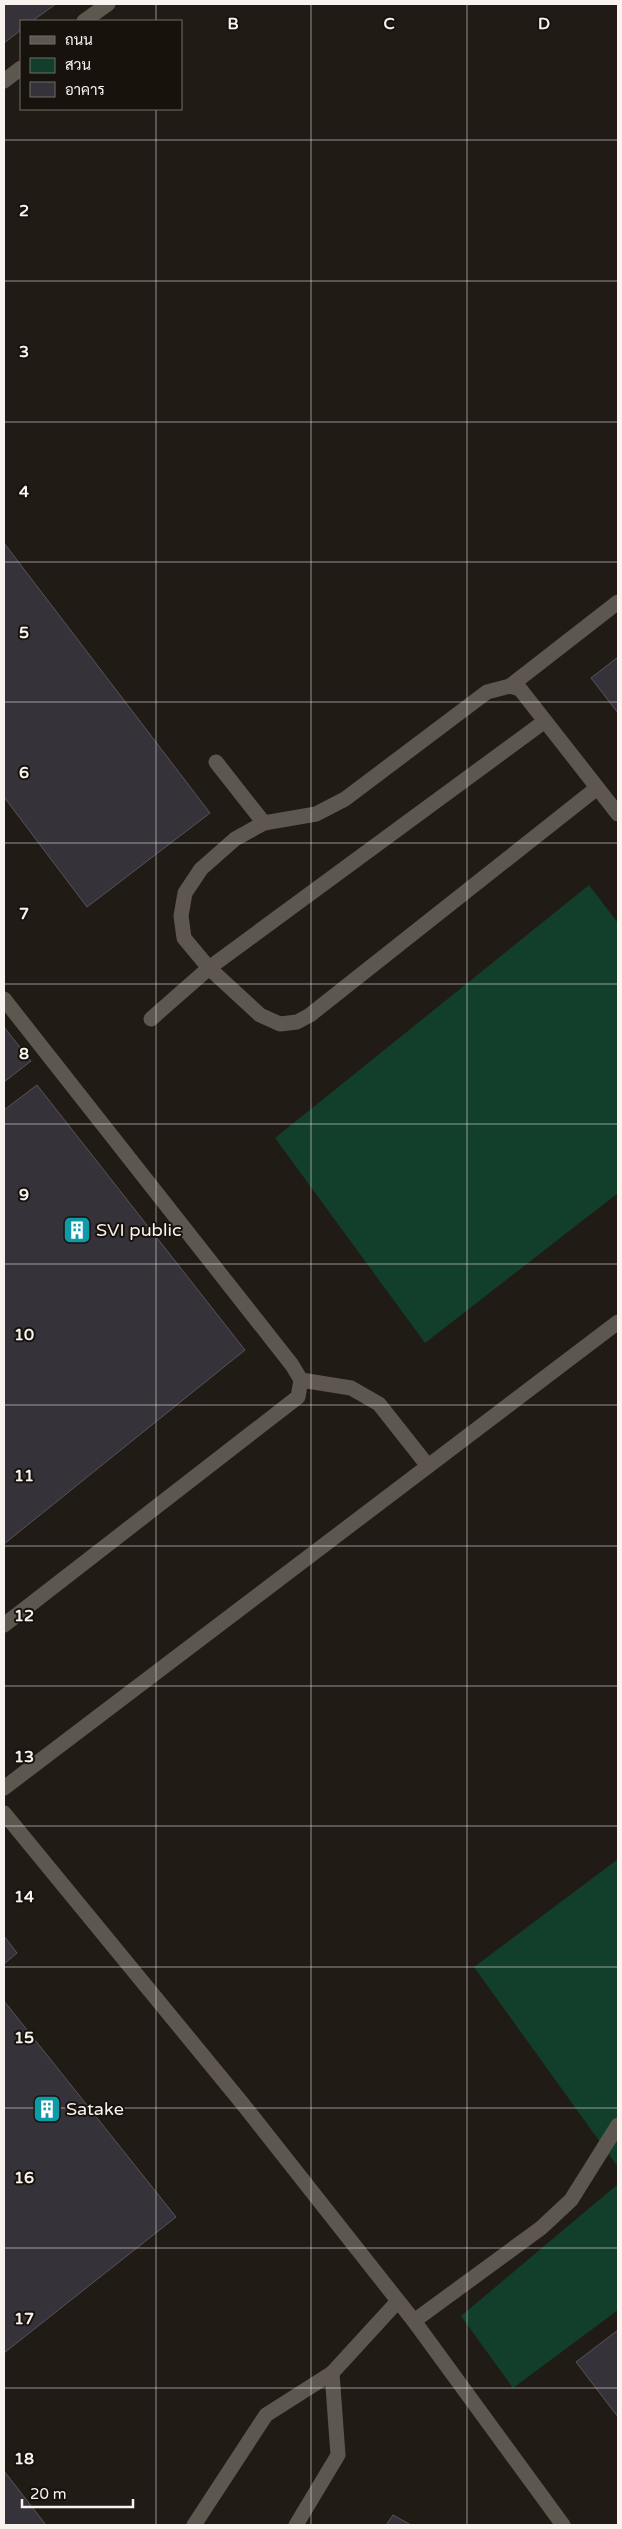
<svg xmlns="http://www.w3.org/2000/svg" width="622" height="2529" viewBox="0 0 622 2529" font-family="'Varela Round',Sarabun,sans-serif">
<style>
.green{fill:#113f2c}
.building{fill:#36323a;stroke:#57535b}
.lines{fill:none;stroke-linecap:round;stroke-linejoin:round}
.service{stroke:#5e5750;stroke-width:15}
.minor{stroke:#5e5750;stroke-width:15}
.grid{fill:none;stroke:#f8f3ef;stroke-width:1;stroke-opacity:0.55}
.labels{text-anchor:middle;stroke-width:4;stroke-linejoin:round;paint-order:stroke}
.poi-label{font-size:18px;fill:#f8f3ef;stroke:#17120c;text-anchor:start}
.grid-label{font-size:16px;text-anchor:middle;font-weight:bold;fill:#f8f3ef;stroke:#17120c;stroke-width:4;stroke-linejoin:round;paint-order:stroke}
</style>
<rect width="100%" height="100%" fill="#211b15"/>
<g class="green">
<polygon points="589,885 618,923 618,1193 425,1343 275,1138"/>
<polygon points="618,1859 618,2167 474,1967"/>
<polygon points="618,2184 618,2310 513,2388 461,2316"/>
</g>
<g class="building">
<polygon points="4,4 56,4 32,21 21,21 21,30 4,43"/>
<polygon points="4,543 210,813 87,907 4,797"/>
<polygon points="618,657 618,713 591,678"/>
<polygon points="4,1027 31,1061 4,1082"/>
<polygon points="37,1085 245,1350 4,1544 4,1110"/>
<polygon points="4,1936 17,1953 4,1964"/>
<polygon points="4,2001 176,2217 4,2353"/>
<polygon points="618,2330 618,2417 576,2362"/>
<polygon points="4,2471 46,2525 4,2525"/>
<polygon points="393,2515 411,2525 386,2525"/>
</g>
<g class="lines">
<g class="service">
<polyline points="84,21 108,4"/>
<polyline points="4,81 21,68"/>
<polyline points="510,686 618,602"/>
<polyline points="216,762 264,823"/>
<polyline points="597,788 310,1015 297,1022 280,1024 260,1015 209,968 184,938 181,916 185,893 201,869 235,839 264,823 316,814 345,799 487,692 510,686 520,689 618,814"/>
<polyline points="4,999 292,1365 301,1380 298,1397 4,1625"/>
<polyline points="151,1019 209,968 545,721"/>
<polyline points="301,1380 351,1388 379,1404 428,1466"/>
<polyline points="4,1813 242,2103 414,2321 563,2525"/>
<polyline points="414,2321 541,2228 571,2200 618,2125"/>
<polyline points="194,2525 266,2415 332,2373 398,2301"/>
<polyline points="296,2525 338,2455 332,2373"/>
</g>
<polyline class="minor" points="4,1788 618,1322"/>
</g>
<path class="grid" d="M156 4V21M311 4V2525M467 4V2525M156 109V2525M4 140H618M4 281H618M4 422H618M4 562H618M4 702H618M4 843H618M4 984H618M4 1124H618M4 1264H618M4 1405H618M4 1546H618M4 1686H618M4 1826H618M4 1967H618M4 2108H618M4 2248H618M4 2388H618"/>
<defs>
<g id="building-square" transform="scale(1.4375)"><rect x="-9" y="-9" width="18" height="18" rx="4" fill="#0f9aa8" stroke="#17120c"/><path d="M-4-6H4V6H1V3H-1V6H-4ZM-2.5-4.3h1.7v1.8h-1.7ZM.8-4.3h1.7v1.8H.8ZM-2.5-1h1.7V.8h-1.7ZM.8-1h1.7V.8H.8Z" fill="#fff"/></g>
</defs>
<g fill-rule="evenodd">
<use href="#building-square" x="77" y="1230"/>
<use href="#building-square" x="47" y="2109"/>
</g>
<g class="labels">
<g class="poi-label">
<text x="96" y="1236">SVI public</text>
<text x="66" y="2115">Satake</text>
</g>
</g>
<g class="grid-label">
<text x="233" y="29">B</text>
<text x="389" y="29">C</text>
<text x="544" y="29">D</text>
<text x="24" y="216">2</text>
<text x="24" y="357">3</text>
<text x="24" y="497">4</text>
<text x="24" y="638">5</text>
<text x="24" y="778">6</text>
<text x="24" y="919">7</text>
<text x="24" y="1059">8</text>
<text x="24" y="1200">9</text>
<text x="24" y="1340">10</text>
<text x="24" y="1481">11</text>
<text x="24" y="1621">12</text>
<text x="24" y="1762">13</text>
<text x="24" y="1902">14</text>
<text x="24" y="2043">15</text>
<text x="24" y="2183">16</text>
<text x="24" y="2324">17</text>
<text x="24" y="2464">18</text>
</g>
<rect width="622" height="2529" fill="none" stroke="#f8f3ef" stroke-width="10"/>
<rect x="20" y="20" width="162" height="90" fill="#17120c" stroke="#716c67"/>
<rect x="30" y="36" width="25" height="8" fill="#5e5750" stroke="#716c67"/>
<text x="65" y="45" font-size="15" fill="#f8f3ef">ถนน</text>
<rect x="30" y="58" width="25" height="15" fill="#113f2c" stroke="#716c67"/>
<text x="65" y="70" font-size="15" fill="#f8f3ef">สวน</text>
<rect x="30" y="82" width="25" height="15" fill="#36323a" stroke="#716c67"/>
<text x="65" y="95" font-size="15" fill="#f8f3ef">อาคาร</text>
<path d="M22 2499v8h111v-8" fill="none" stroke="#f8f3ef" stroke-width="2.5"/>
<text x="30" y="2499" font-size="15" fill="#f8f3ef" stroke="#17120c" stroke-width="4" paint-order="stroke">20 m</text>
</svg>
